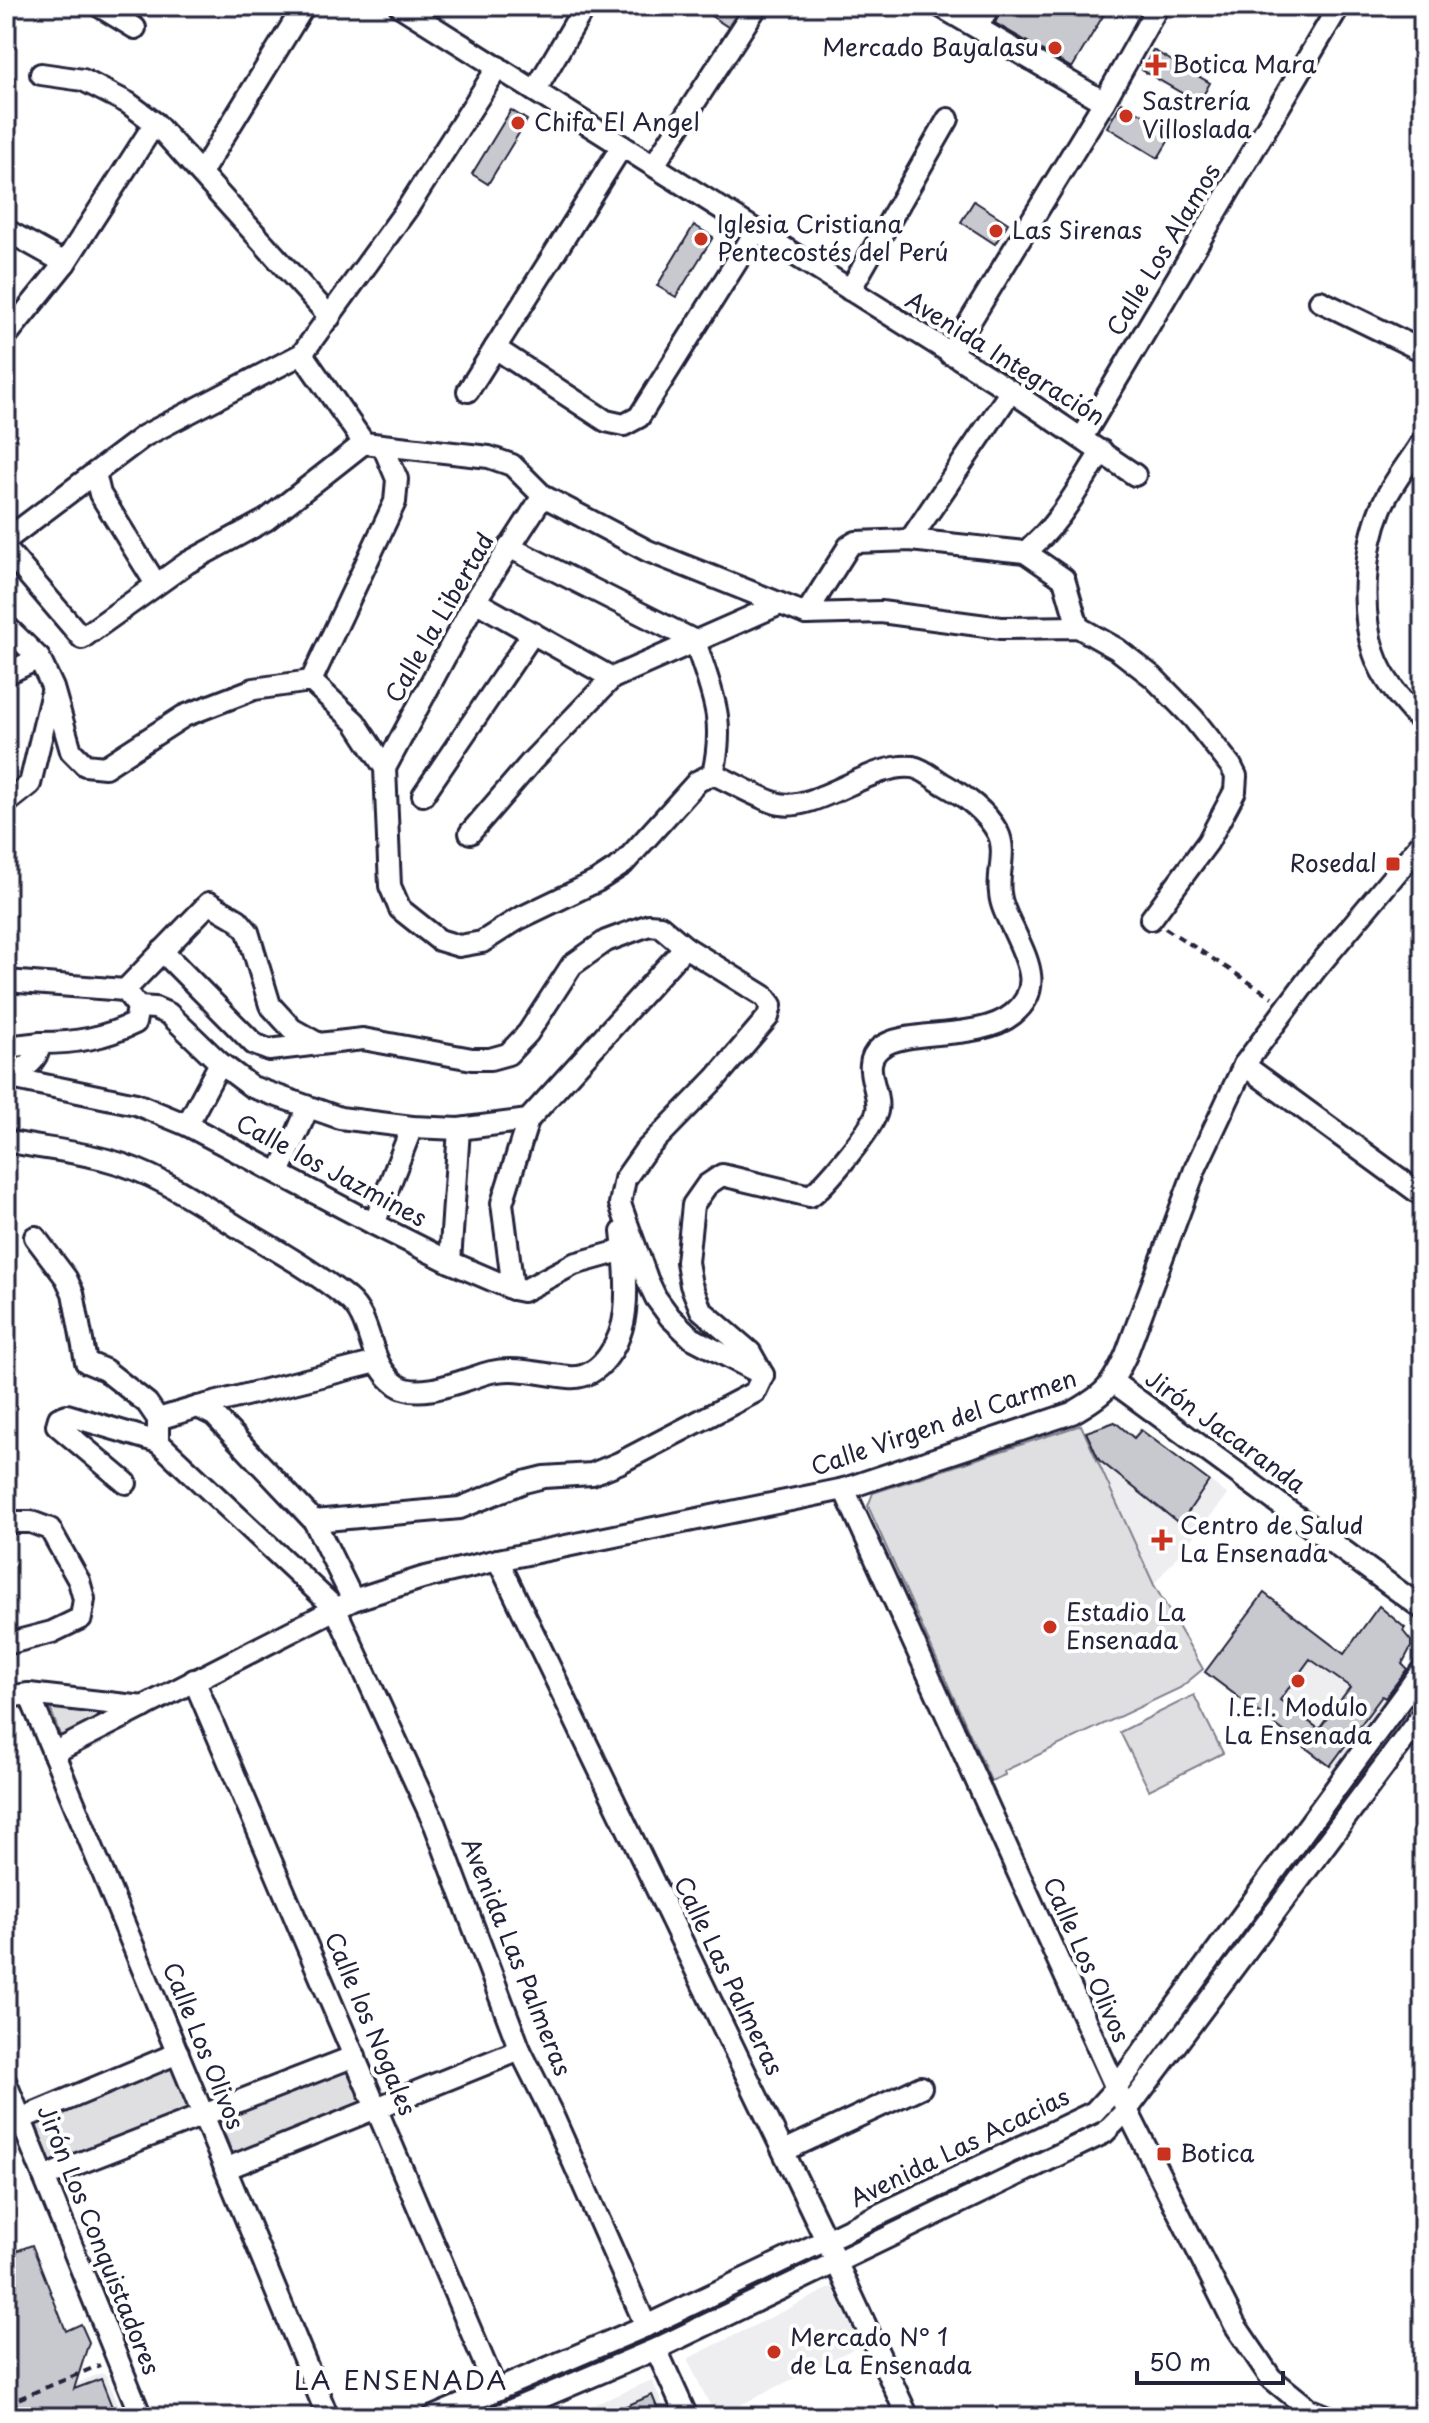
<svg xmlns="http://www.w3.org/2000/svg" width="1429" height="2423" viewBox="0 0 1429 2423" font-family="'Playpen Sans',sans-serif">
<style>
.built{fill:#eeeef1}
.green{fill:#dfdfe2;stroke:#80808e;stroke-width:2}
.building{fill:#c8c8cf;stroke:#22223b;stroke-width:2;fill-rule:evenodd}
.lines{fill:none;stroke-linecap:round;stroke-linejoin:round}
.minor-casing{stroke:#22223b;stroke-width:26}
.path{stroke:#22223b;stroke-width:4;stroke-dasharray:8 6;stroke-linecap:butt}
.minor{stroke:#fff;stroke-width:20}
.poi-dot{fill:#c8321e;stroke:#fff;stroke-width:3}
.labels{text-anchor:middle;stroke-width:8;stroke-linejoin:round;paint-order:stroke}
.poi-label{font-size:24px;fill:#22223b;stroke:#fff;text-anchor:start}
.street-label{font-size:24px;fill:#22223b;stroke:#fff}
.neighbourhood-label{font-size:26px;letter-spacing:2px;fill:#22223b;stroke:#fff}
</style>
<rect width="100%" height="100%" fill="#fff"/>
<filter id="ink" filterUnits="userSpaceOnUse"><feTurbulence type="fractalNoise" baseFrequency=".0125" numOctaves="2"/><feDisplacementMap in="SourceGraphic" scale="16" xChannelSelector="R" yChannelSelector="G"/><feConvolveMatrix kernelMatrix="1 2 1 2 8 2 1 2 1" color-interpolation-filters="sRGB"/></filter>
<g filter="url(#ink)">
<g class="built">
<polygon points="1115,1420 1133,1436 1140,1427 1228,1495 1154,1584 1084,1431"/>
<polygon points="1264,1592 1393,1689 1333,1770 1203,1673"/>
<polygon points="832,2287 861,2345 716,2417 687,2359"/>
<polygon points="101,2373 106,2375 124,2417 6,2417 6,2414"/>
<polygon points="652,2380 668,2417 566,2417"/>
</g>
<g class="green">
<polygon points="1081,1425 1154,1585 1203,1669 1180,1688 1004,1771 1005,1775 991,1781 868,1506 873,1493"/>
<polygon points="1194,1695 1223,1753 1149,1790 1120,1732"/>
<path d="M57 1706 112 1713C96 1723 79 1737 60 1735L51 1710Z"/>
<polygon points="176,2066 192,2110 51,2163 34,2119"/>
<polygon points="351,2067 365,2104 234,2157 219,2120"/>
</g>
<g class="building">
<polygon points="696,6 742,6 728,27"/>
<polygon points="1003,6 1109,6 1072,68 995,23"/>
<polygon points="1153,50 1210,83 1199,103 1142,70"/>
<polygon points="1122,102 1173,133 1158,158 1107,127"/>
<polygon points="511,110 527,120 488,184 472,174"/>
<polygon points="974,201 1008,223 995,244 961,222"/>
<polygon points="694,225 713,237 676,297 657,286"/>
<polygon points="1115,1422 1134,1438 1141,1430 1209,1481 1180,1524 1099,1460 1086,1432"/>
<path d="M1264 1593 1344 1654 1379 1606 1405 1628 1403 1631 1411 1641V1647L1402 1664 1407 1669 1385 1698 1382 1696 1330 1766 1205 1672ZM1310 1659 1350 1687 1319 1729 1280 1700Z"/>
<polygon points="32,2245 66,2331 81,2324 89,2342 74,2389 101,2379 116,2417 21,2417 11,2391 6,2392 6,2255"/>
<polygon points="652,2395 661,2417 600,2417"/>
</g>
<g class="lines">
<g class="minor-casing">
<g id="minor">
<polyline points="99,6 135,28"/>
<polyline points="400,6 1011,391 1135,475"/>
<polyline points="940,6 1104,102"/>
<polyline points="977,27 990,6"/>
<polyline points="41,74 83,80 128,103 155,123 330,317"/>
<polyline points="535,91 585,6"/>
<polyline points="654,165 757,6"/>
<polyline points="201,173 304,6"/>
<polyline points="6,230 65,263"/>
<polyline points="850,290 948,119"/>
<polyline points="1320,301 1423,351"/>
<polyline points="6,336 65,263 155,123"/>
<polyline points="495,348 606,421 624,425 639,417 756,231"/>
<polyline points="302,354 364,443 489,457 512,465 543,496 648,551 806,614 881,612 1001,628 1078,627 1117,649 1153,677 1193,718 1231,766 1236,776 1235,791 1208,842 1151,919"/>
<polyline points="950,354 1104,102 1158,6"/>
<polyline points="468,391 622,146"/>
<polyline points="1082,438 1339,6"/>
<path d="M1423 440C1410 462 1391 484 1381 508 1364 549 1360 611 1374 653 1383 681 1404 703 1423 724"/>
<polyline points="95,473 100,494 156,584"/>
<polyline points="6,540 144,436 302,354 407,209 498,67"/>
<polyline points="910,540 1011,391"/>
<path d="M509 547 695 641C712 694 726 717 713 774"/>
<polyline points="6,549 82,638 187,563 266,520 364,443"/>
<polyline points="1025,552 1064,579 1078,627"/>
<polyline points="475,601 612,678"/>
<path d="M806 614 849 546 856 542 910 540 1025 552C1059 526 1079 486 1102 451"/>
<path d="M6 626 39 658 53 688 71 751 85 765 105 767 184 716 254 689 311 681 355 722 385 768 390 886 400 909 439 940 459 946 482 942 518 919 597 881 623 864 698 781 713 774C730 781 763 801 780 804 818 811 872 762 913 767 924 769 936 780 945 785 966 797 986 811 998 833 1007 851 997 874 1000 893 1001 907 1009 920 1015 933 1028 961 1043 990 1013 1014 979 1042 905 1027 880 1048 859 1065 881 1090 877 1111 874 1127 825 1186 810 1196L722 1175 707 1185 693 1205 687 1262 691 1285 701 1310 750 1352 763 1375 755 1392 619 1463 592 1474 544 1477 524 1482 460 1508 314 1521"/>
<polyline points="6,674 39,658"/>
<polyline points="311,681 395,502 397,479 383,446"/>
<polyline points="385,768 475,601 543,496"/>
<polyline points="423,795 533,633"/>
<polyline points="6,803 30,784 52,692"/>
<polyline points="470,833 532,761 612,678 780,604"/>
<polyline points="162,951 254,1044 269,1050 319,1044"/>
<path d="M6 981 125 990 138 1007 135 1023C104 1038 76 1043 41 1043 35 1065 27 1067 6 1075"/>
<polyline points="125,990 209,903 238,920 248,932 270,1005 292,1029 319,1044 363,1039 472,1059 490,1059 508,1054 528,1033 572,965 606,941 649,925 660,926 685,947 764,996 771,1005 768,1017 716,1078 644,1152 625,1179 620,1204 647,1279 656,1298 670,1317 692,1338 763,1375"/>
<polyline points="138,1007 155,1008 169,1014 220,1063 252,1087 340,1118 412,1127 459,1129 528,1120 685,947"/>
<polyline points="6,1047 41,1043"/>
<polyline points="1244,1065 1423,1196"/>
<polyline points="6,1077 136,1104 187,1125 374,1224 450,1262 513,1289 523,1291 574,1264 624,1250"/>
<polyline points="187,1125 220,1063"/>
<path d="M6 1141C39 1148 74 1151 107 1160 155 1172 199 1203 241 1229 277 1250 315 1272 347 1298 375 1321 366 1363 397 1385 420 1401 467 1378 491 1372 517 1366 543 1375 569 1377 602 1380 622 1340 625 1311 628 1286 625 1257 622 1232"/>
<polyline points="279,1173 308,1108"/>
<polyline points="374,1224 412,1127"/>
<polyline points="35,1237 66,1278 73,1293 86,1362 105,1370 147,1403 158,1419 198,1407 214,1415 314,1521 353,1600"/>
<polyline points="450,1262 459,1129"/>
<polyline points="513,1289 502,1203 528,1120"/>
<polyline points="1113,1382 1423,1609"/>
<polyline points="198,1407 377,1362"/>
<polyline points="158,1419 158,1442 335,1608 435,1825 520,2050 552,2114 646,2326"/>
<polyline points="126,1483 57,1425 59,1418 67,1415 158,1442"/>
<polyline points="844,1489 1116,2088 1235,2325 1271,2378 1309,2409 1329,2417"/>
<polyline points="6,1522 31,1522 50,1529 79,1581 84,1599 81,1618 52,1632 6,1644"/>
<polyline points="498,1560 827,2242 908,2417"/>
<polyline points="194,1680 496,2390"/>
<polyline points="29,1694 328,2417"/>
<polyline points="6,1697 29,1694 144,1707"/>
<path d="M53 1753 353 1600 422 1578 498 1560 844 1489 1072 1413C1105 1394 1110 1389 1126 1355L1196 1167 1244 1065 1315 970 1423 841"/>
<polyline points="6,2083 141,2417"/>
<polyline points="6,2125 178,2053"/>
<polyline points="784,2151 921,2087"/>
<polyline points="225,2169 520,2050"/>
<polyline points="44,2177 355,2056"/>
<polyline points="656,2349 687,2417"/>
<polyline points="433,2417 646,2326 1094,2112 1116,2088 1423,1669"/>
<polyline points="495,2417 656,2349 1104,2133 1127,2110 1423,1714"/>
</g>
</g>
<g class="path">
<polyline points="1165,928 1272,997"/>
<polyline points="6,2404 100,2365"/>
</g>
<use href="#minor" class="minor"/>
</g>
</g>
<g class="poi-dot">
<circle cx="1055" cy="48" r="8"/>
<path d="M1152 53h8v8h8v8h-8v8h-8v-8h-8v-8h8z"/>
<circle cx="1126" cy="116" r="8"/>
<circle cx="518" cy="123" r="8"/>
<circle cx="996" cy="231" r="8"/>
<circle cx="701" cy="239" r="8"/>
<rect x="1385" y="856" width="16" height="16" rx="4"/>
<path d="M1158 1528h8v8h8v8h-8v8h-8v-8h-8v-8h8z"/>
<circle cx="1050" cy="1627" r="8"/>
<circle cx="1298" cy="1681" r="8"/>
<rect x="1156" y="2146" width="16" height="16" rx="4"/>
<circle cx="774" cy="2352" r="8"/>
</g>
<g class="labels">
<g class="poi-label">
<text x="1039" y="56" text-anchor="end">Mercado Bayalasu</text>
<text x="1172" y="73">Botica Mara</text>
<text x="1142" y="110">Sastrería<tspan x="1142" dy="28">Villoslada</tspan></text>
<text x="534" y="131">Chifa El Angel</text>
<text x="717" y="233">Iglesia Cristiana<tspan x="717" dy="28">Pentecostés del Perú</tspan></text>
<text x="1012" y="239">Las Sirenas</text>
<text x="1377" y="872" text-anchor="end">Rosedal</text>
<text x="1180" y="1534">Centro de Salud<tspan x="1180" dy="28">La Ensenada</tspan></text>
<text x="1066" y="1621">Estadio La<tspan x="1066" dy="28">Ensenada</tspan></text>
<text x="1298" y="1716" text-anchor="middle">I.E.I. Modulo<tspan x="1298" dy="28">La Ensenada</tspan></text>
<text x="1180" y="2162">Botica</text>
<text x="790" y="2346">Mercado N° 1<tspan x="790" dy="28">de La Ensenada</tspan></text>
</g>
<g class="street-label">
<text transform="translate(1164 250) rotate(-59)" y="8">Calle Los Alamos</text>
<text transform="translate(1005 359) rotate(32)" y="8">Avenida Integración</text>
<text transform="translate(440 618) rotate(-60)" y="8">Calle la Libertad</text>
<text transform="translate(331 1171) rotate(28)" y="8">Calle los Jazmines</text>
<text transform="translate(944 1423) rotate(-19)" y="8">Calle Virgen del Carmen</text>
<text transform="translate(1225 1432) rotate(36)" y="8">Jirón Jacaranda</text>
<text transform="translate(516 1957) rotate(68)" y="8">Avenida Las Palmeras</text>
<text transform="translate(1086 1960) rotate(66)" y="8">Calle Los Olivos</text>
<text transform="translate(728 1976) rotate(64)" y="8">Calle Las Palmeras</text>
<text transform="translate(370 2024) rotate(67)" y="8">Calle los Nogales</text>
<text transform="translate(203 2046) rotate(68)" y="8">Calle Los Olivos</text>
<text transform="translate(960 2148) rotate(-26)" y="8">Avenida Las Acacias</text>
<text transform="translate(98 2240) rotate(68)" y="8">Jirón Los Conquistadores</text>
</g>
<g class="neighbourhood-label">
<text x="401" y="2390">LA ENSENADA</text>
</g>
</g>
<rect width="1429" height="2423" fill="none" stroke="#fff" stroke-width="32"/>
<rect x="16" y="16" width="1397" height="2391" fill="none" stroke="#22223b" stroke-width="3" filter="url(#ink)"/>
<path d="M1137 2371v12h146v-12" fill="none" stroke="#22223b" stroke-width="4"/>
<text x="1149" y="2371" font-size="24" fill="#22223b" stroke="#ffffff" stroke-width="6" paint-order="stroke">50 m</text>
</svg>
